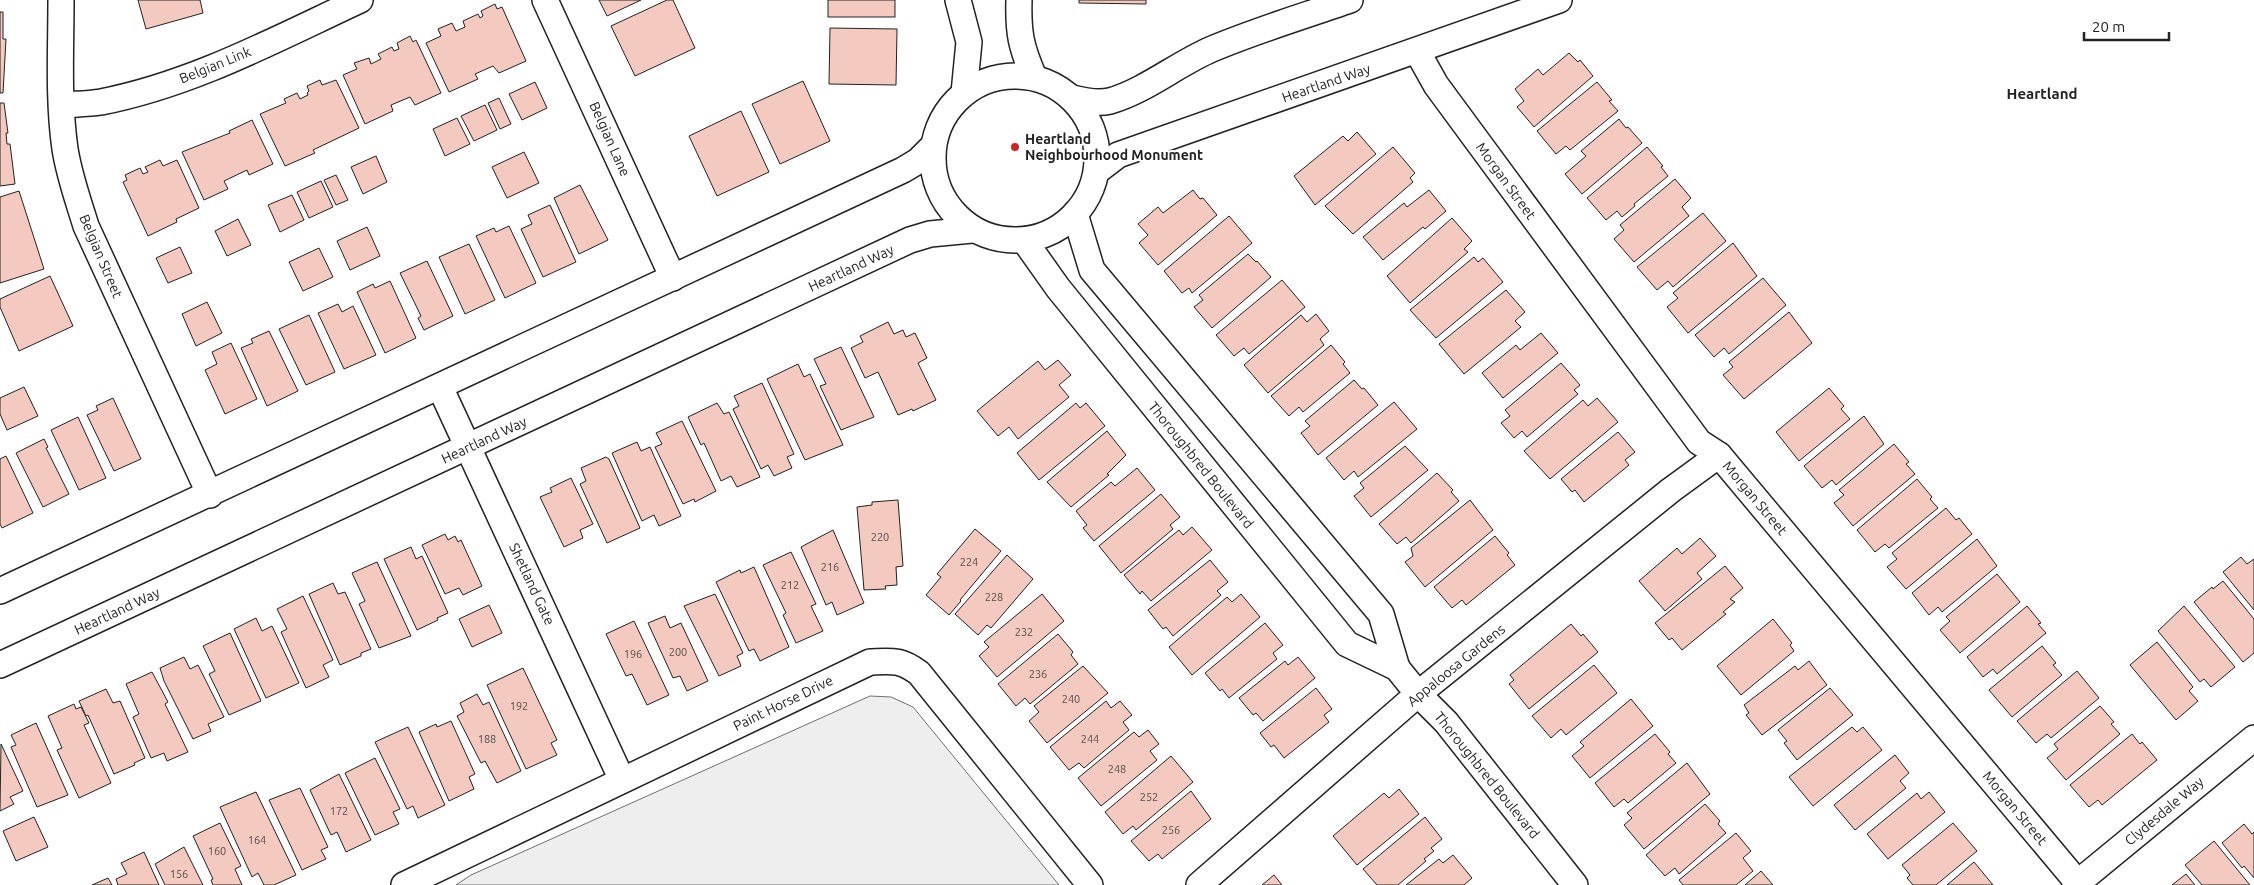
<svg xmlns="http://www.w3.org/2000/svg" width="2254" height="885" viewBox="0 0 2254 885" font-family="Ubuntu,sans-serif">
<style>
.green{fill:#eee;stroke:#6f6f6f}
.building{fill:#f3c9c0;stroke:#222}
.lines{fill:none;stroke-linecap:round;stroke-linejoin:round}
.street-casing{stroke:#222;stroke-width:28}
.street{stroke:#fff;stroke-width:25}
.poi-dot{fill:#c62828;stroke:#fff;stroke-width:2}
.labels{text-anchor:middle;stroke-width:4;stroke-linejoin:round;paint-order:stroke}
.number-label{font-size:11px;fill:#564c4a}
.street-label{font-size:14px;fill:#222;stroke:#fff}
.poi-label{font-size:14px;font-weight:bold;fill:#222;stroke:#fff;text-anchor:start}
.neighbourhood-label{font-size:15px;font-weight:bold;fill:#222;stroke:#fff}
</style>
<rect width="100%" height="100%" fill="#fff"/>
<polygon class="green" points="870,696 891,697 913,707 1059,885 456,885 471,875"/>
<g class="building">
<polygon points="138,0 200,0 203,13 146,29"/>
<polygon points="599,0 641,0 607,16"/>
<polygon points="667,0 673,0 695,48 635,76 611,26"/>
<rect x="828" y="0" width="67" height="17"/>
<polygon points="1079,0 1146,0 1146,4 1079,3"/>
<polygon points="495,4 497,9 502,7 526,61 499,73 493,66 475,74 478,79 449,92 426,43 441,36 438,29 452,23 456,31 465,27 463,21 478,14 480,18 483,16 481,11"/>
<polygon points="0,12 3,12 3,39 6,39 3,93 0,93"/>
<polygon points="830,28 897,29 896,85 829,84"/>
<polygon points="410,36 413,42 416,40 441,93 415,105 410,97 391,105 393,111 365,124 343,75 357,69 354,63 369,58 371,64 381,59 378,54 392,47 394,51 399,49 397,43"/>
<polygon points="1569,53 1578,62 1580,60 1593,76 1534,127 1517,107 1524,101 1515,89 1538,69 1543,75"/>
<polygon points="320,80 322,85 336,80 359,128 313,150 315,153 285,166 260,114 286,103 284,99 297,93 300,99 308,95 307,93 309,91 307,86"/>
<polygon points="803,81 830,141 780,164 752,104"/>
<polygon points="535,82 547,108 522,120 509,94"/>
<polygon points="1597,82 1612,100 1609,101 1618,111 1570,150 1566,146 1556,154 1537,131"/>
<polygon points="499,98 511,124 500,129 488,103"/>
<polygon points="0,103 4,103 8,133 6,133 7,144 10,144 15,184 0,186"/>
<polygon points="485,105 497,130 474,141 461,116"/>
<polygon points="741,111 769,172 717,196 689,136"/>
<polygon points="457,118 470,144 445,156 433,129"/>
<polygon points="1619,119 1626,128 1628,127 1642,143 1582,194 1565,174 1586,156 1581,151"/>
<polygon points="252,120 273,164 249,175 247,170 224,181 228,189 204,200 182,152 230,133 229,131"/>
<polygon points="1357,132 1376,154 1315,205 1294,176 1343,136 1348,141"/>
<polygon points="1393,147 1415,173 1410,178 1413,182 1353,234 1325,206"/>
<polygon points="1647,147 1663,166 1661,167 1668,176 1634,204 1635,206 1622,217 1617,211 1606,220 1587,198"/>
<polygon points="524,152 539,183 507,198 492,167"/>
<polygon points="376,156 387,182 363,194 351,167"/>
<polygon points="160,160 163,166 177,160 199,208 176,219 177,222 148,236 123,182 127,180 125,175 140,168 143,174 148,172 145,167"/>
<polygon points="336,175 348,200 336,205 324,180"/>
<polygon points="1675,179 1691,198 1682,207 1689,216 1634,262 1614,239 1624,230 1620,225"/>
<polygon points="321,181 333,207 309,218 297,192"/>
<polygon points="580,185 608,240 579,254 554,198"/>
<polygon points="1193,190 1200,199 1203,198 1217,215 1158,265 1139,243 1148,235 1138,224 1158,207 1163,213"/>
<polygon points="1429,190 1446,211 1425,229 1423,227 1383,260 1363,237 1404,203 1407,207"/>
<polygon points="19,191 44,269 0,283 0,197"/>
<polygon points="292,195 304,220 280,232 268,205"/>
<polygon points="550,205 576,262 543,277 521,229 532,224 528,215"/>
<polygon points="1703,213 1726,241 1673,287 1668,281 1657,290 1637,267"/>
<polygon points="1229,216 1252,243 1192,293 1189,288 1182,293 1164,271"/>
<polygon points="1452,218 1472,241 1464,249 1468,252 1410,303 1387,276"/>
<polygon points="238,219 251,245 227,256 215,231"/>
<polygon points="509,226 536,283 505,298 476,236 494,228 496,232"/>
<polygon points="367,227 380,256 350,270 337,241"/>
<polygon points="1733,243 1757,276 1688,333 1667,307 1678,298 1673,293"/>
<polygon points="469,244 495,300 465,314 439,257"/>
<polygon points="180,247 192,273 168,283 156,258"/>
<polygon points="319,248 333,277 303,291 289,262"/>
<polygon points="1248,254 1256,262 1257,261 1271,277 1212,328 1194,307 1203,300 1199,295"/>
<polygon points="1474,257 1478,262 1483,258 1503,282 1436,338 1410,310"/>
<polygon points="427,261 453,316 424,330 418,318 421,316 400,273"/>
<polygon points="50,276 73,326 19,351 0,307 0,299"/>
<polygon points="1763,278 1786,305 1729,354 1724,348 1714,357 1695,335"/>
<polygon points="1282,280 1305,307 1249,354 1244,348 1234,356 1216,335"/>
<polygon points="390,281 416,338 385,353 357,292 373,284 375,288"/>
<polygon points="1506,290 1525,312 1515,321 1521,327 1464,374 1439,344"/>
<polygon points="207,302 222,333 196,346 182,314"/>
<polygon points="338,304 342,312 353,306 376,355 344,369 318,313"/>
<polygon points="1789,312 1812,343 1744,399 1723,375 1733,367 1729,362"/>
<polygon points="1316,314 1329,331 1320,339 1324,345 1268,393 1244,365 1301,315 1307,322"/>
<polygon points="309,315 335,372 306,385 279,329"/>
<polygon points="888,322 894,334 903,330 906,337 915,333 927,358 918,363 936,400 913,411 912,409 898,415 878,372 865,378 851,348 863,342 860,336"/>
<polygon points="269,331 298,391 267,406 241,348 253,343 251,339"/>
<polygon points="1541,333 1558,353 1503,398 1482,373 1516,345 1520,350"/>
<polygon points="231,343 257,399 225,414 205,370 217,364 212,352"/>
<polygon points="1331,345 1345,362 1343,364 1350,373 1303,412 1299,407 1289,416 1271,396"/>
<polygon points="841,347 874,417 841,430 820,386 826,384 814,359"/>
<polygon points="1058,360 1071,375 1059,385 1069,397 1018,439 1009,427 998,436 977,411 1038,361 1045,370"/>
<polygon points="1561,363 1580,385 1574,390 1578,394 1527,437 1522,431 1514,438 1501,423 1510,416 1505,410"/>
<polygon points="798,364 804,377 810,374 843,445 805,460 767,379"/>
<polygon points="1354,380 1362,389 1364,388 1378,405 1318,455 1301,433 1310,426 1305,421"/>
<polygon points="762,383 794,454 787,457 792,468 774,476 768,465 761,469 733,409 739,406 734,396"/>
<polygon points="24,387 38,416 7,430 0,414 0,398"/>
<polygon points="1829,388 1844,406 1841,409 1850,419 1799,461 1776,432"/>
<polygon points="113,398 141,459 114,471 87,415 98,410 96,406"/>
<polygon points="1597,398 1618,422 1550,479 1524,451 1583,400 1588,406"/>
<polygon points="1394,402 1417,429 1358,477 1354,471 1344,480 1326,458"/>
<polygon points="717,403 724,414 729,412 760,477 737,487 731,476 721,481 704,443 701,445 688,417"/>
<polygon points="1076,403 1080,408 1086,403 1105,426 1039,480 1017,453"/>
<polygon points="1864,416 1884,444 1836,485 1832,480 1822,488 1804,466"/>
<polygon points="78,417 106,478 79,490 51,430"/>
<polygon points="682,421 716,491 695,502 694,499 683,504 655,447 662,444 656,433"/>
<polygon points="1107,431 1126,455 1107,474 1109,475 1071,507 1047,482"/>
<polygon points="1618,432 1635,452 1625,460 1629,465 1584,502 1575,490 1572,492 1561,479"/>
<polygon points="44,439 48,447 46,448 69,494 43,507 16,453"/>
<polygon points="637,442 641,451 650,447 681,516 659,526 654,515 642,521 612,453"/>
<polygon points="1894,444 1909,462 1906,464 1915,474 1853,526 1834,503 1844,495 1839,490"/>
<polygon points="1405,446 1428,470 1371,517 1354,496 1364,488 1360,483"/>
<polygon points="6,456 33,513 2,528 0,524 0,459"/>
<polygon points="606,457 609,459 640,528 607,543 580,484 586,481 581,468"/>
<polygon points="1137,468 1155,490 1094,541 1083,528 1087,525 1076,511 1111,482 1115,486"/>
<polygon points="1437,473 1453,490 1451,492 1459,501 1411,543 1406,537 1397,544 1379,524"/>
<polygon points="571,478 593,524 580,530 583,538 564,547 540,497 552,492 550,488"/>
<polygon points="1917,479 1932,497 1930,499 1938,508 1889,548 1885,544 1875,552 1857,530"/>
<polygon points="1161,494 1180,517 1170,525 1173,529 1121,573 1099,546"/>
<polygon points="898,500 903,566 896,567 897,585 885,586 886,589 864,590 857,507 872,505 872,502"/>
<polygon points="1470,500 1493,530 1425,587 1405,562 1413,556 1411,548"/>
<polygon points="1946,508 1956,520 1959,518 1972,534 1906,589 1887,567 1897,559 1892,553"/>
<polygon points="1192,527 1212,550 1151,601 1142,591 1140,594 1124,575 1179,530 1183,535"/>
<polygon points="975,529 1001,551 960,600 961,601 949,615 926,595 941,577 937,574"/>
<polygon points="833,530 864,603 837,615 832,602 826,605 801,547"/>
<polygon points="445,534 448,540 455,536 458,542 461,540 482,586 463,595 459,588 445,594 422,545"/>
<polygon points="1495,536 1509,553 1507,555 1515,565 1466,605 1462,600 1452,608 1434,587"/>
<polygon points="1700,538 1716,556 1697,573 1702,579 1665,611 1639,581 1677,548 1682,554"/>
<polygon points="1977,539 1997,566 1942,612 1938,607 1929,615 1912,593"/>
<polygon points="411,547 416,559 422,556 448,613 437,618 438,620 417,630 384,559"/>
<polygon points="791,552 816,604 811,606 823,631 796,643 783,615 786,613 763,565"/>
<polygon points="1007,555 1033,579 991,628 987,625 978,635 955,614"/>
<polygon points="2241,557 2247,564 2254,559 2254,610 2223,572"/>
<polygon points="1210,560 1228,582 1217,591 1221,595 1173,636 1166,627 1163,629 1148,610"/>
<polygon points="377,562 411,636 379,648 359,604 365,601 352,573"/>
<polygon points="1725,566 1743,588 1730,599 1735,602 1723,612 1726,614 1682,650 1672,638 1669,640 1655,623"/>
<polygon points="754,567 789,647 760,661 754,649 749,651 716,582 740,570 741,573"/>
<polygon points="1997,574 2020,602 1960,653 1940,630 1950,621 1946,617"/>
<polygon points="2223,581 2254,619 2254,653 2243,662 2194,602 2212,587 2213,589"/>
<polygon points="333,583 338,594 345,592 371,649 361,653 361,656 340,665 309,594"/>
<polygon points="715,594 743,653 737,656 741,666 719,676 684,606"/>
<polygon points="1042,594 1064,621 997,677 979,656 989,647 984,642"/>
<polygon points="1241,594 1260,617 1192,675 1169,647 1227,597 1232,602"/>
<polygon points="303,596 333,660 323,665 329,677 306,688 281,632 287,629 277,609"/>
<polygon points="489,605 502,633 472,647 459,619"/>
<polygon points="2027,606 2041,623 2038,624 2046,633 1997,674 1993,669 1983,677 1967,657"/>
<polygon points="2184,606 2235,667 2211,687 2204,679 2200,682 2158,631"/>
<polygon points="665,616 670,628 681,623 708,681 687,691 680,676 673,678 648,623"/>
<polygon points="256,618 262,631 272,626 299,683 266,698 234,629"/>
<polygon points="1773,619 1792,643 1790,645 1794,651 1741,695 1717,666"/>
<polygon points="634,621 669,695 647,705 632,674 626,676 606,634"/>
<polygon points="1265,623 1283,645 1273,653 1277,659 1229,698 1222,689 1220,691 1205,673"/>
<polygon points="1571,624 1581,636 1583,634 1598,652 1529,709 1509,684 1514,680 1510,675"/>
<polygon points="230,633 261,701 229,715 209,674 215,671 203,646"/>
<polygon points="1058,634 1073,652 1071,655 1078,664 1030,704 1025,698 1016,706 998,684"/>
<polygon points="2157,642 2193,687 2189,691 2198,701 2176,720 2130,665"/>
<polygon points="2042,646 2056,663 2053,665 2062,675 2012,717 1989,690"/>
<polygon points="184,657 190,669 198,665 224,717 208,724 211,731 193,739 164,681 160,668"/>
<polygon points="1298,657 1315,678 1263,721 1256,713 1253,715 1239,698 1285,661 1288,665"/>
<polygon points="1809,661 1827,685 1762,735 1746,715 1749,713 1744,705 1795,666 1798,670"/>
<polygon points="1594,665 1617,693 1566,735 1561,729 1551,738 1532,716"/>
<polygon points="1083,666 1108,693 1047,743 1029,721 1039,712 1034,706"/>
<polygon points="523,668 557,740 551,743 557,755 526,769 487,685"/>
<polygon points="2077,671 2099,698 2051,738 2047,734 2036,743 2017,721"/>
<polygon points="152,672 168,702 165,704 188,752 167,761 164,753 151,758 133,717 139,714 126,684"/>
<polygon points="1316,688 1332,709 1324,715 1329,722 1284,758 1274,745 1271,747 1260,733"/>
<polygon points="1830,688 1853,715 1797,760 1784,743 1787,741 1778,730"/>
<polygon points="106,689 113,703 120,701 145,758 134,763 135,765 114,774 88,715 86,716 79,701"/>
<polygon points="477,694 483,705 489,702 521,771 497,783 485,761 481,763 457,716 464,712 460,703"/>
<polygon points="1631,699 1653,726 1590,778 1572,756 1584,746 1580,742"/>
<polygon points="1106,701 1111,708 1120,701 1132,715 1123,722 1129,730 1084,768 1079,763 1069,770 1050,747"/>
<polygon points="74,704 76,709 81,707 89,723 84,725 111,783 79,798 57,750 62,748 48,716"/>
<polygon points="2100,706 2114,722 2111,724 2120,734 2066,780 2047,758 2058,749 2054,744"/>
<polygon points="451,721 475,774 469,777 474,789 449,801 419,732 436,724 437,727"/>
<polygon points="36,723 68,795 37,807 11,747 16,745 11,735"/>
<polygon points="408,727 445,805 418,818 413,806 407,809 375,742"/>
<polygon points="1852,727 1857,732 1863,727 1882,750 1813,806 1789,777"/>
<polygon points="1148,730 1159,744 1150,751 1157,760 1101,806 1078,778 1134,732 1139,737"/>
<polygon points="1655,734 1670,752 1668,754 1676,763 1628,803 1624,799 1614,807 1595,783"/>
<polygon points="2132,734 2140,744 2142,742 2157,760 2102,805 2098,800 2089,807 2070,785"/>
<polygon points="1,744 23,791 10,797 14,804 0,811"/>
<polygon points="1895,755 1909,773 1900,781 1906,788 1855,830 1834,805"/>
<polygon points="1171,756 1193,782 1136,830 1133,826 1123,834 1105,812"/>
<polygon points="375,758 400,809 393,812 399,824 375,835 345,773"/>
<polygon points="1687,763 1710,794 1644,849 1624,825 1632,818 1627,813"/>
<polygon points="339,774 371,840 346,852 337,832 331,835 310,790"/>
<polygon points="300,788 328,847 321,850 326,859 302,870 269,800"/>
<polygon points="1399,789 1419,814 1357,865 1333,836 1384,793 1389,798"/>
<polygon points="1191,791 1211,819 1162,859 1158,854 1149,861 1131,841"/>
<polygon points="256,792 296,875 274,885 264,885 258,873 252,877 220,807"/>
<polygon points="1929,792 1945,812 1888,859 1867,834 1917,793 1921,799"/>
<polygon points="1705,804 1720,821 1718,824 1726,833 1679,874 1675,868 1665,876 1646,855"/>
<polygon points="34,817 48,847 16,861 3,831"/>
<polygon points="1425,817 1442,839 1431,848 1434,851 1424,859 1426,861 1398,885 1377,885 1363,869"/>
<polygon points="220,823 241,866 235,869 242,885 213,885 211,880 213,879 193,836"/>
<polygon points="1953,823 1977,851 1936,885 1913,885 1907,878 1910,875 1902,865"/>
<polygon points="2244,824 2252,834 2254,832 2254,878 2244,866 2242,868 2222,843"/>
<polygon points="1736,833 1751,851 1743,858 1753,871 1736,885 1683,885 1679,880"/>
<polygon points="2214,841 2250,885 2202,885 2185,865"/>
<polygon points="184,847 203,885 165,885 155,864"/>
<polygon points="144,852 159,885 118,885 116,879 127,874 121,863"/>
<polygon points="1453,855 1472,878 1464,885 1406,885 1439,859 1443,863"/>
<polygon points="1974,862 1993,885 1947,885"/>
<polygon points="1761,871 1773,885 1745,885"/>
<polygon points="2186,874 2195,885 2172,885"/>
<polygon points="1274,875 1282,885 1262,885"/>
<polygon points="108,878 112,885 92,885"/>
</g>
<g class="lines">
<g class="street-casing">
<g id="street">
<path d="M61 0C61 49 58 100 65 149 69 175 78 200 86 226L210 495"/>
<polyline points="545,0 673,278"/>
<polyline points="958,0 969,42 964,93"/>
<path d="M1019 0C1018 33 1021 47 1034 77"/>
<polyline points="1417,51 1436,85 1699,442 1719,455 2078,883"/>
<circle cx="1015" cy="158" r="82"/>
<path d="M1072 98C1084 101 1097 104 1110 101 1147 90 1177 64 1212 49 1257 30 1304 16 1350 0"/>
<path d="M62 105C75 104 88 104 101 102 193 84 276 39 360 0"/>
<polyline points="1097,171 1118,155 1559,0"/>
<polyline points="1075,214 1092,270 1381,614 1397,668"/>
<polyline points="1024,240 1058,288 1347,644 1397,668 1418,694 1446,722 1575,885"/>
<polyline points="440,387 622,780"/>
<polyline points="0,591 903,170 918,161 932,147"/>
<polyline points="0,665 910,240 930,234 972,230"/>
<path d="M404 885 870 662C892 661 900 659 919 673L1090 885"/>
<polyline points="1199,885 1418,694 1671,490 1719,455"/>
<polyline points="2075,885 2254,738"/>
</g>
</g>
<use href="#street" class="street"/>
</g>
<circle class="poi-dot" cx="1015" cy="147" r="5"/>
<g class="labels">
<g class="number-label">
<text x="880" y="541">220</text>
<text x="969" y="566">224</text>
<text x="830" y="571">216</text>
<text x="790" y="589">212</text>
<text x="994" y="601">228</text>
<text x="1024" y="636">232</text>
<text x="678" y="656">200</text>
<text x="633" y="658">196</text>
<text x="1038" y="678">236</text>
<text x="1071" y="703">240</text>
<text x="519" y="710">192</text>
<text x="487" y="743">188</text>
<text x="1090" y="743">244</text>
<text x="1117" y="773">248</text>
<text x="1149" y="801">252</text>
<text x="339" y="815">172</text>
<text x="1171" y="834">256</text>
<text x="257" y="844">164</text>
<text x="217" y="855">160</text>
<text x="179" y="878">156</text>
</g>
<g class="street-label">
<text transform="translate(215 65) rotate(-22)" y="5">Belgian Link</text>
<text transform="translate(1326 83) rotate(-19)" y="5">Heartland Way</text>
<text transform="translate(610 139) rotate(66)" y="5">Belgian Lane</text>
<text transform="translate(1506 181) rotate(54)" y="5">Morgan Street</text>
<text transform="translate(101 256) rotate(67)" y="5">Belgian Street</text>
<text transform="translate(851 268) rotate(-25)" y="5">Heartland Way</text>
<text transform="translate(484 440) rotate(-25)" y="5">Heartland Way</text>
<text transform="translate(1201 465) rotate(51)" y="5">Thoroughbred Boulevard</text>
<text transform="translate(1755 498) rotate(50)" y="5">Morgan Street</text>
<text transform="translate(532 584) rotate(65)" y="5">Shetland Gate</text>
<text transform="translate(117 611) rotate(-25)" y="5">Heartland Way</text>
<text transform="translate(1456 665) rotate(-39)" y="5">Appaloosa Gardens</text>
<text transform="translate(783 703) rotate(-26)" y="5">Paint Horse Drive</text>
<text transform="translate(1487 775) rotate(51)" y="5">Thoroughbred Boulevard</text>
<text transform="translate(2015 808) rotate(50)" y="5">Morgan Street</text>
<text transform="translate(2164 811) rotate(-40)" y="5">Clydesdale Way</text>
</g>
<g class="poi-label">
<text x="1025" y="144">Heartland<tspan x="1025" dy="16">Neighbourhood Monument</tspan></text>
</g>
<g class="neighbourhood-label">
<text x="2042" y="99">Heartland</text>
</g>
</g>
<path d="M2084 32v8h85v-8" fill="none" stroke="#222222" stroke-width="2.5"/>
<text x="2092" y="32" font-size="15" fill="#222222" stroke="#ffffff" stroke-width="4" paint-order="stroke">20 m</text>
</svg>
